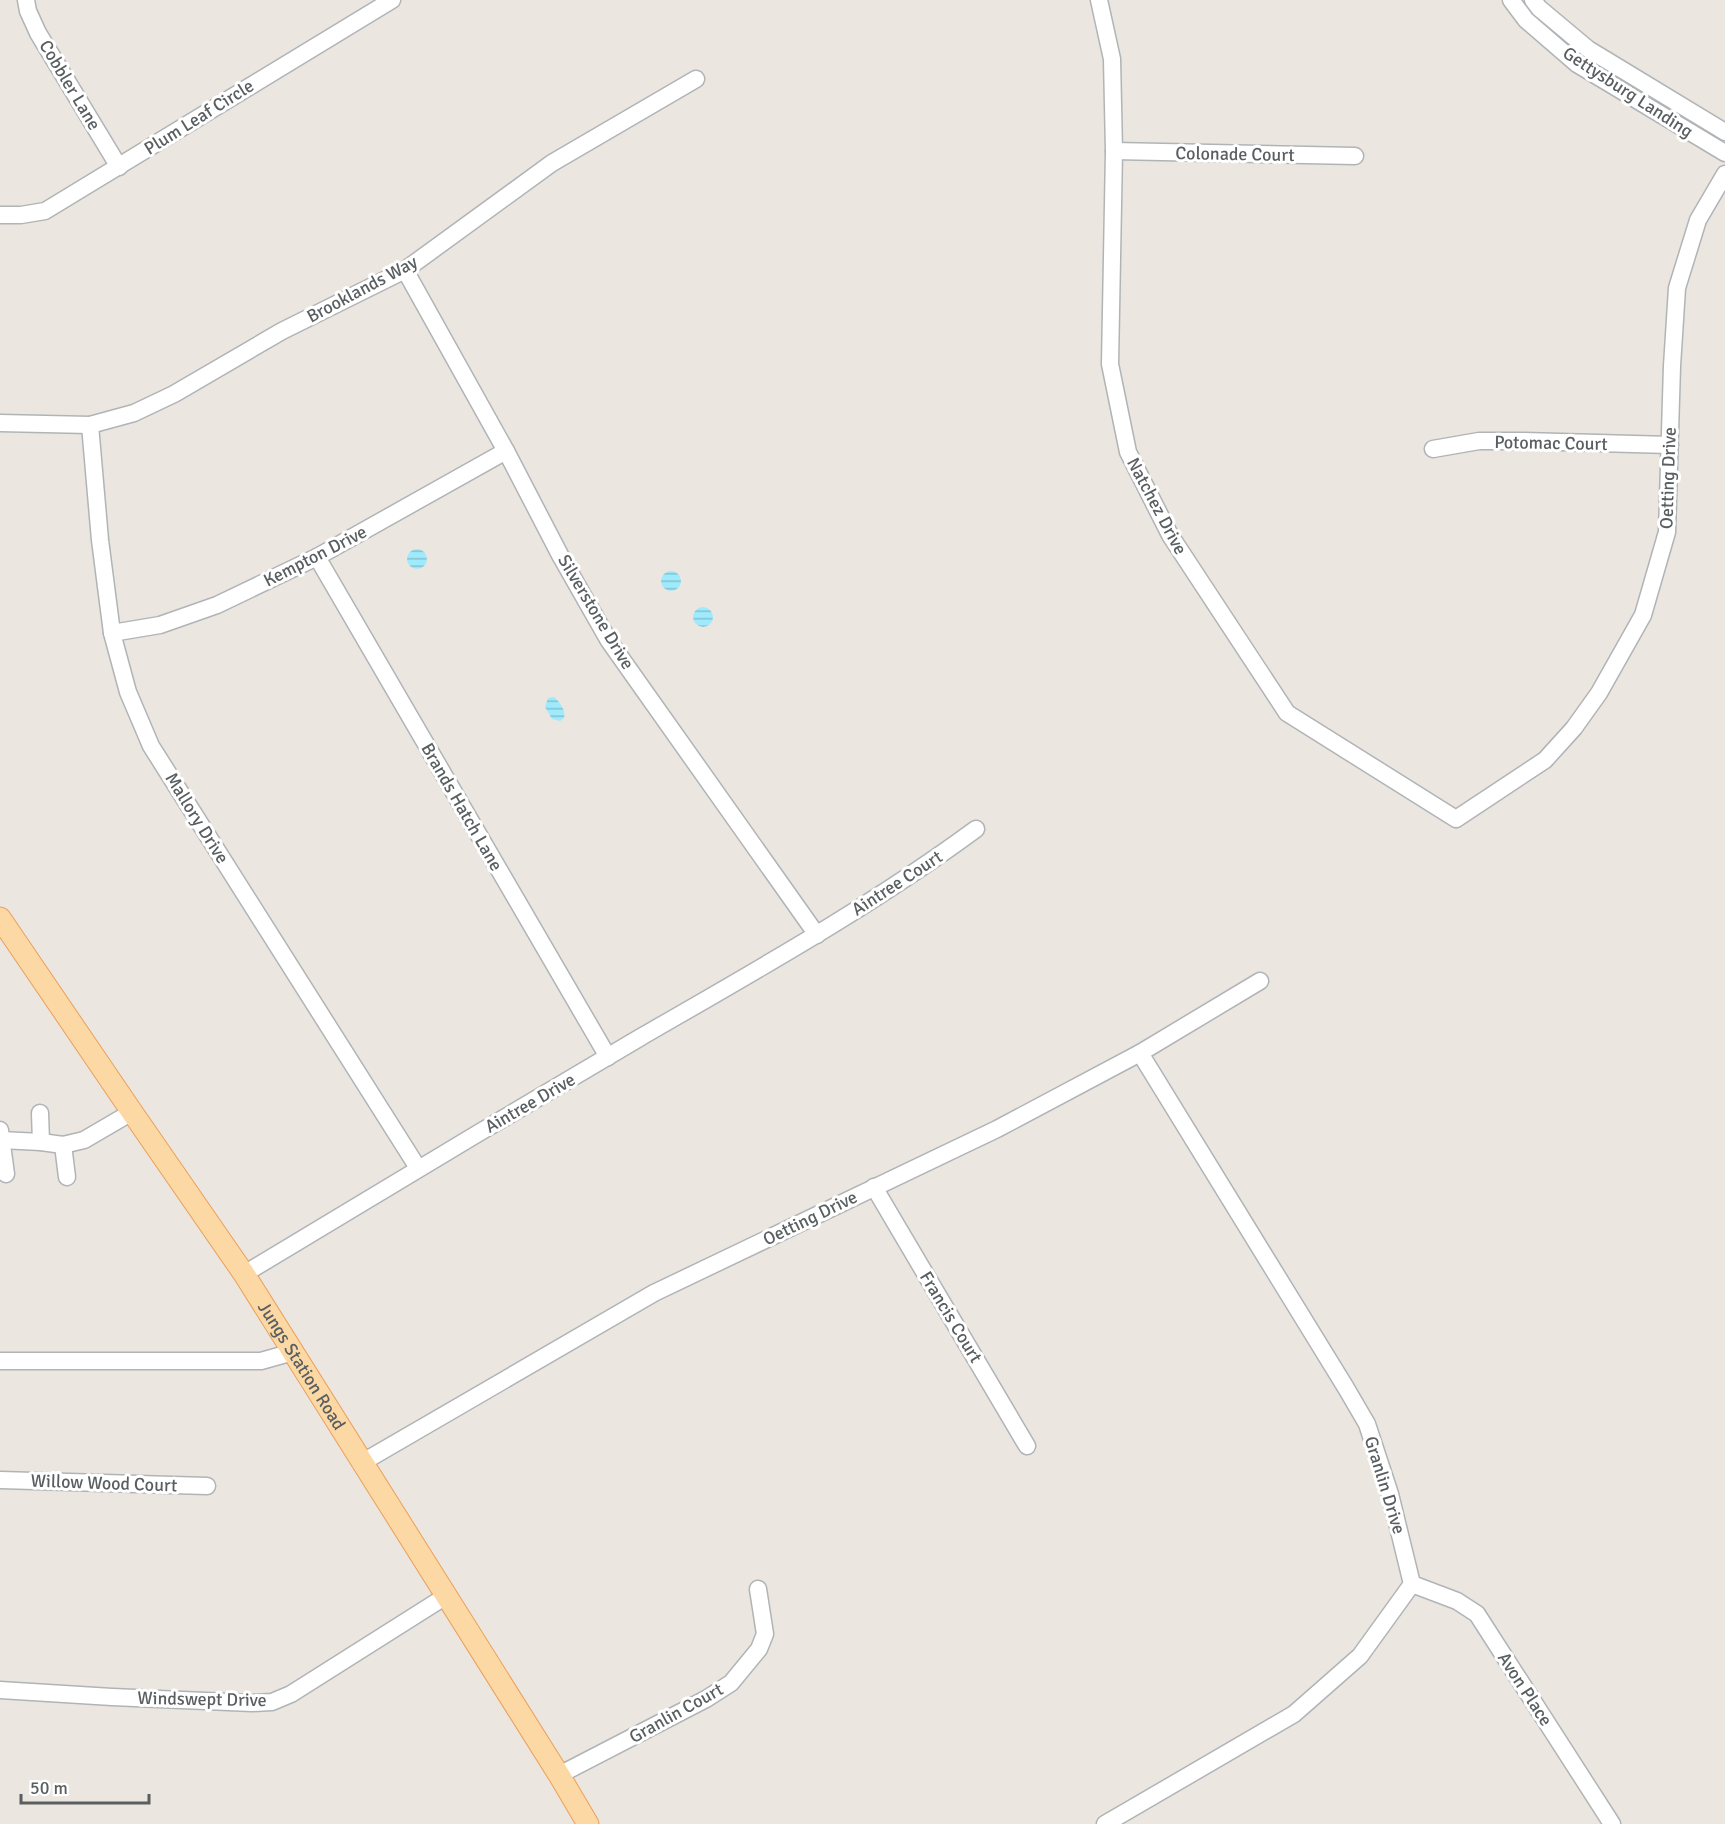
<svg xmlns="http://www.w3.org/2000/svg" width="1725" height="1824" viewBox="0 0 1725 1824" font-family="Signika,sans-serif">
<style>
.water{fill:url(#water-rules)}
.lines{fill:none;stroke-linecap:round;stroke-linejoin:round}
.minor-casing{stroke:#b1b4b7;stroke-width:19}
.major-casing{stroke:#eb9f58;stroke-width:23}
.minor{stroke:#fff;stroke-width:16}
.major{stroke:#fcd8a4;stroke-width:21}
.labels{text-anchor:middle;stroke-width:6;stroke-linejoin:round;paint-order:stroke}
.street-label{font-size:18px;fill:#595e60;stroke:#fff}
</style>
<defs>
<pattern id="water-rules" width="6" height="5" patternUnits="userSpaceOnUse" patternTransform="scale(1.5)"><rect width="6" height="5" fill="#9feafc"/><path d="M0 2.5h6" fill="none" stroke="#85c1cf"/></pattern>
</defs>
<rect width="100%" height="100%" fill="#ebe6e0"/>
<g class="water">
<circle cx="417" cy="559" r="10"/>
<circle cx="671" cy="581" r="10"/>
<circle cx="703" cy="617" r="10"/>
<path d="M554 697C560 702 566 711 564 718L560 721 552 719 545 707 548 698Z"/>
</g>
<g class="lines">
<g class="minor-casing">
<g id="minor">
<polyline points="26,0 28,11 38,33 119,167"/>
<polyline points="1099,0 1112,59 1114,151 1110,364 1128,452 1170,535 1287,713 1456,819 1545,760 1574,728 1599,693 1643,615 1667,532 1672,366 1677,288 1698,220 1725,174"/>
<polyline points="1511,0 1526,20 1577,64 1725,153"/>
<polyline points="1533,0 1539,8 1588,49 1725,132"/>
<polyline points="1114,151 1355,156"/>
<polyline points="0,215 21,215 45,211 392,0"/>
<polyline points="405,270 506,451 560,555 609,641 817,935"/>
<polyline points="0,423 90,425 134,413 174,394 282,331 405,270 552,163 696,79"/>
<polyline points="90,425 100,540 112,633 128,692 151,746 418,1168"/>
<polyline points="1433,449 1479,441 1524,441 1670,445"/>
<polyline points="317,557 608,1057"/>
<polyline points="112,633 160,625 217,605 317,557 506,451"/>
<polyline points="1140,1053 1346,1388 1367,1424 1390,1494 1412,1584"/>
<polyline points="40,1113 41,1142"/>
<polyline points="0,1130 6,1174"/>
<polyline points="0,1140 41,1142 63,1145 84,1140 132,1112"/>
<polyline points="63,1145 67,1177"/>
<polyline points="874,1187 1027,1446"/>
<path d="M244 1274C376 1194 508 1115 641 1037 755 971 870 907 976 829"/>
<polyline points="0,1361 261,1361 293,1352"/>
<polyline points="363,1462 654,1293 997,1129 1140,1053 1260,981"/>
<polyline points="0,1480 207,1486"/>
<polyline points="1412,1584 1457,1601 1477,1614 1612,1824"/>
<polyline points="0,1690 112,1697 252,1703 272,1702 291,1694 446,1596"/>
<polyline points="559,1775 706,1699 731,1683 759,1649 765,1634 758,1589"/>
<polyline points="1105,1824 1294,1714 1360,1656 1412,1584"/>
</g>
</g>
<g class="major-casing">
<g id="major">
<path id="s1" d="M0 918 132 1112 244 1274 559 1775 588 1824"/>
</g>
</g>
<use href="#minor" class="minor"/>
<use href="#major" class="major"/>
</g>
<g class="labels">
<g class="street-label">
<text transform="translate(70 85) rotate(59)" y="6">Cobbler Lane</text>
<text transform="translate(1628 92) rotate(33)" y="6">Gettysburg Landing</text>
<text transform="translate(199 117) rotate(-32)" y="6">Plum Leaf Circle</text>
<text transform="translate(1235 154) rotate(1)" y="6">Colonade Court</text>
<text transform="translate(362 289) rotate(-28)" y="6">Brooklands Way</text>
<text transform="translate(1551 443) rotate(1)" y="6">Potomac Court</text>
<text transform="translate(1668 478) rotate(-88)" y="6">Oetting Drive</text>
<text transform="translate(1157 506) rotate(62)" y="6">Natchez Drive</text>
<text transform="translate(315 556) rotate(-27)" y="6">Kempton Drive</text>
<text transform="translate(596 612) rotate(59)" y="6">Silverstone Drive</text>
<text transform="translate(462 807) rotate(60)" y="6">Brands Hatch Lane</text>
<text transform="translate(197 818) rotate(58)" y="6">Mallory Drive</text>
<text transform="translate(897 883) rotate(-33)" y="6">Aintree Court</text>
<text transform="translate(530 1103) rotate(-30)" y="6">Aintree Drive</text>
<text transform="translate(810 1218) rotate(-26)" y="6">Oetting Drive</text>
<text transform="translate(951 1317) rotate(59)" y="6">Francis Court</text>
<text dy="6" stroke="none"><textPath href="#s1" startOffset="540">Jungs Station Road</textPath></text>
<text transform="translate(104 1483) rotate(2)" y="6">Willow Wood Court</text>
<text transform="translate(1385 1485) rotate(73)" y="6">Granlin Drive</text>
<text transform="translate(1525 1689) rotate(57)" y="6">Avon Place</text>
<text transform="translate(202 1699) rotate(1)" y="6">Windswept Drive</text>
<text transform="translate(676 1713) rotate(-29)" y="6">Granlin Court</text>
</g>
</g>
<path d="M21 1794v9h128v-9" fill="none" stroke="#595e60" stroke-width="3"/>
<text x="30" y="1794" font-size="18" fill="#595e60" stroke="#ffffff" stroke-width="4.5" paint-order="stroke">50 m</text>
</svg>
